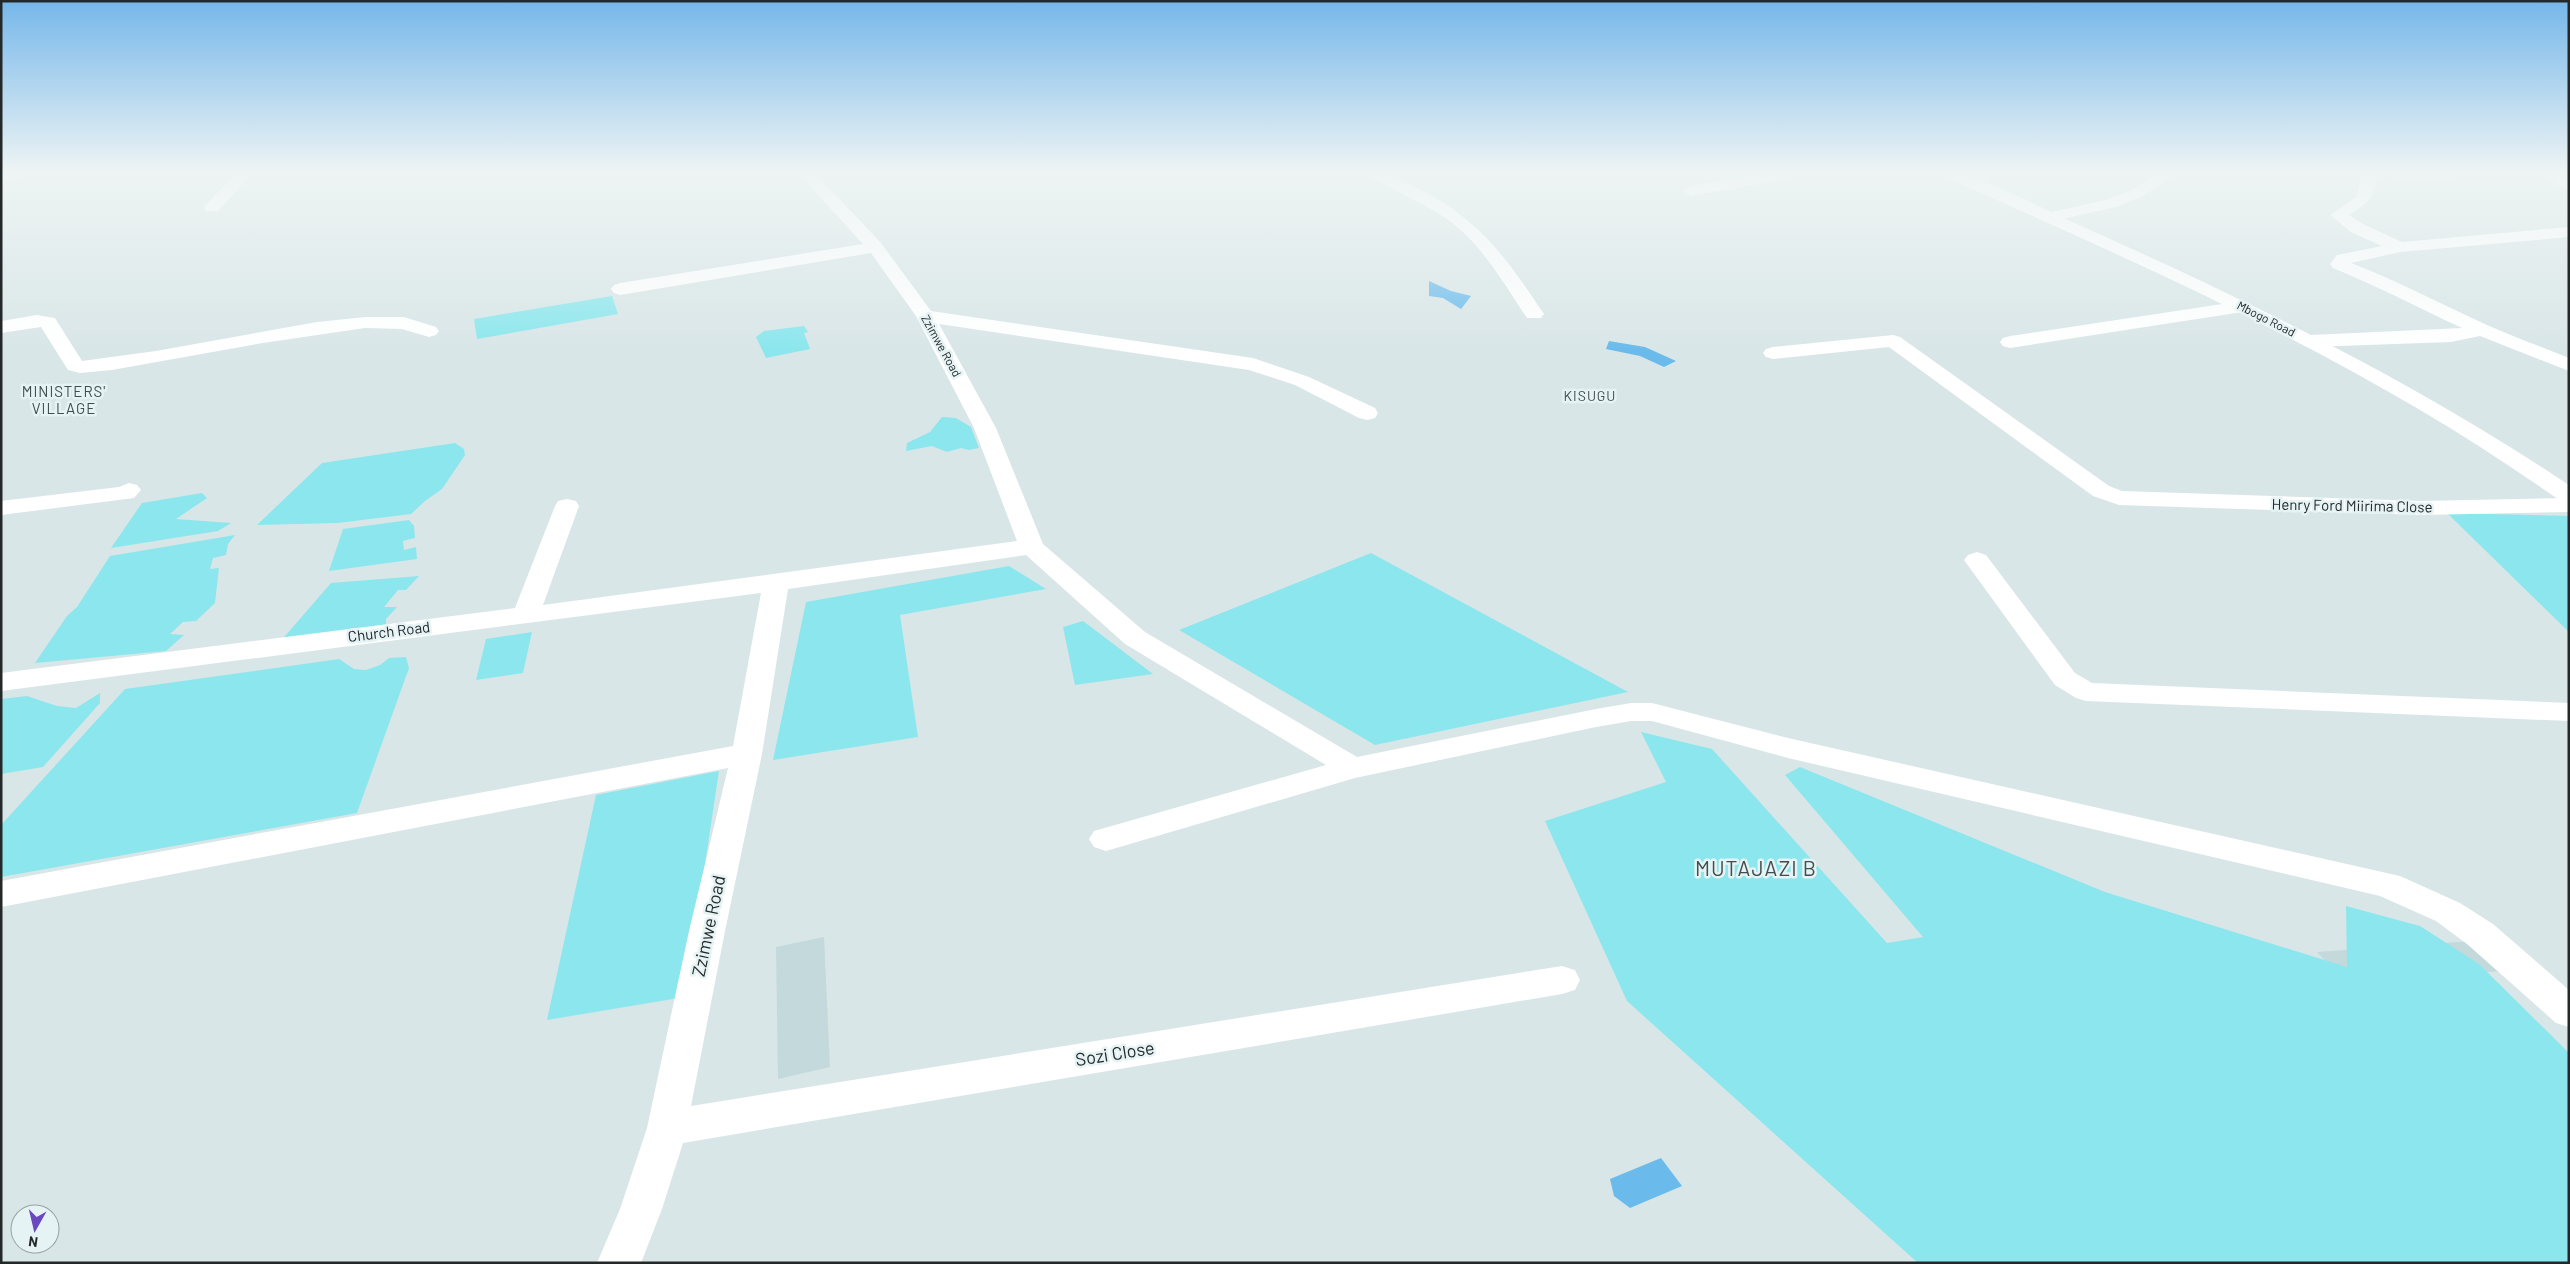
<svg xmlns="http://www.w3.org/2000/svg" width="2570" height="1264" viewBox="0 0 2570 1264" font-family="Barlow,sans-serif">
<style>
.built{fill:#c4d9db}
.green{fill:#8be7ed}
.water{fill:#6abbec}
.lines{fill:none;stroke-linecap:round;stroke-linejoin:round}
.minor{fill:#fff;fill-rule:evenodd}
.tertiary{fill:#fff;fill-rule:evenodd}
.labels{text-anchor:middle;stroke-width:5;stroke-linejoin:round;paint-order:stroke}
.far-street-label{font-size:12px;fill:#242829;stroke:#e6f3f4}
.far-neighbourhood-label{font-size:14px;letter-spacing:1px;fill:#424d4e;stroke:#e6f3f4}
.far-quarter-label{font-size:15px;letter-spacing:1px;fill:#424d4e;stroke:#e6f3f4}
.street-label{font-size:15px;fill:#242829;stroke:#e6f3f4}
.near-street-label{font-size:18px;fill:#242829;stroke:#e6f3f4}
.near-quarter-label{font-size:21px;letter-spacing:1px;fill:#424d4e;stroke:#e6f3f4}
</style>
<rect width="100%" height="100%" fill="#d9e6e7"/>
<g class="built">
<polygon points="824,937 830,1067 778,1079 776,947"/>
<polygon points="2472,941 2503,971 2344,982 2317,952"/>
</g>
<g class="green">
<polygon points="612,296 618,314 477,339 474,319"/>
<polygon points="804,326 808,332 804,333 810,349 766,358 756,337 764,331"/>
<polygon points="942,417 956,418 971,427 979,448 969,450 961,448 947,452 932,446 906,451 907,443 930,432"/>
<polygon points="455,443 464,449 465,455 442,489 425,501 411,514 338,523 257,525 322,463"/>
<polygon points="202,493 207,498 176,519 231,523 218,531 111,548 142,503"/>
<polygon points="2447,513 2569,516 2569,632"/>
<polygon points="409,520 414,526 415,538 403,541 404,550 416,547 417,559 329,571 343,529"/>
<polygon points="235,535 228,544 226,555 213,558 210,569 219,568 215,603 196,621 183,622 170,634 184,635 166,651 35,663 67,616 77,607 110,556"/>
<polygon points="1371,553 1628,692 1375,745 1179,630"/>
<polygon points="1009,566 1046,589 900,615 918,737 773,760 806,602"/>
<polygon points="419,576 406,590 398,590 384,607 397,607 386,619 386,628 279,643 331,583"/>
<polygon points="1083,621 1153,674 1075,685 1063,627"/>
<polygon points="532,632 523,673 476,680 486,639"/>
<polygon points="406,657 409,668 357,813 1,877 1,825 125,689 339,659 354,669 366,670 380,665 389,658"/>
<polygon points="100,693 100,703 43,767 1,774 1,699 27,696 57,706 76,708"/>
<polygon points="1641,732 1712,749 1887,943 1923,937 1785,775 1800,767 2105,892 2347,967 2346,906 2420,926 2479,964 2569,1053 2569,1263 1918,1263 1627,1001 1545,821 1666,782"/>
<polygon points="719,771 685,997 547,1020 596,795"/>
</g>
<g class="water">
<polygon points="1429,281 1451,291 1471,296 1461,309 1443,298 1429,296"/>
<polygon points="1609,341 1645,347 1676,361 1664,367 1640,356 1606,349"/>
<polygon points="1661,1158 1682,1186 1630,1208 1614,1196 1610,1179"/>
</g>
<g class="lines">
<g class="minor">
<polygon points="236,173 253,173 218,211 206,211 204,208 206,205"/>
<polygon points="798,173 815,173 881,243 931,311 1253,358 1309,377 1375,408 1378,413 1375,418 1367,420 1359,418 1295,385 1249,370 939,324 996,428 1043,544 1145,632 1357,757 1596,709 1631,703 1652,703 1788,738 2400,876 2460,903 2493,924 2569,990 2569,1027 2556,1023 2467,944 2436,921 2380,896 1788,758 1652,721 1631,721 1596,727 1355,778 1106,851 1094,847 1089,839 1094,831 1326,765 1125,644 1026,555 788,589 762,754 725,931 691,1106 1562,966 1575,970 1580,980 1575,990 1562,994 683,1143 662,1209 641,1263 597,1263 620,1209 647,1128 689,931 728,768 1,907 1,881 733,746 761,593 1,691 1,673 515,608 555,506 558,501 567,499 576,501 579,506 543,605 1017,541 974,428 916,316 871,253 620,295 614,293 611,289 614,285 620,283 863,244"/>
<path d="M1367 173C1392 173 1400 179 1421 190 1481 221 1507 259 1544 314L1541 318H1527C1502 281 1480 240 1441 215 1427 205 1374 182 1367 173Z"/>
<polygon points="1765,173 1800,173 1792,178 1691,196 1683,191 1691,186"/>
<polygon points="2159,173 2178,173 2143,196 2116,207 2049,222 2041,217 2043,214 2105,200 2131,190"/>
<path d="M2362 173H2378C2374 198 2370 202 2349 215L2363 224 2402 242 2569 227V237L2400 252 2351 263C2398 281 2441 304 2487 325 2514 337 2542 347 2569 358V371L2480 336 2451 342 2310 347 2303 345 2300 341 2303 337 2310 335 2462 328C2419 308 2377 286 2333 268L2330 264 2337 255 2382 246 2351 232 2330 215 2356 197Z"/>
<path d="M2386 173H2465C2457 182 2394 183 2386 173Z"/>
<polygon points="2537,173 2557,173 2569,180 2569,191"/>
<polygon points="2242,301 2249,303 2251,307 2249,311 2010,348 2003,346 2000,342 2003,338 2010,336"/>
<polygon points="37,315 55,318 82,361 156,351 317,322 365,317 404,317 436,327 439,331 436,335 429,337 402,329 365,328 263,343 112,370 80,373 68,370 41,327 1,333 1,321"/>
<polygon points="1893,335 1900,337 2109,486 2122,491 2421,501 2569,498 2569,512 2421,515 2119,505 2093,496 1889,347 1773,359 1766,357 1763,353 1766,349 1773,347"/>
<polygon points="129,483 137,485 141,490 134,498 1,515 1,501 119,487"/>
<polygon points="1977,552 1986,555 2075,673 2092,683 2569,703 2569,721 2086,701 2076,698 2055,685 1964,560 1968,555"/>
</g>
<g class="tertiary">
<polygon points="1,173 24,173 21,176 1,182"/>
<path d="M1940 173C1948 173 1956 172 1963 174 2001 186 2044 209 2081 226 2250 301 2415 382 2569 485V503L2561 501C2513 468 2465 436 2415 407 2264 318 2102 247 1943 176Z"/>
</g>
</g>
<linearGradient id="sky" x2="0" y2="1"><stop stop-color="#75b7ea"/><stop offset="0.49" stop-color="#eef4f4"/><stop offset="1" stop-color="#eef4f4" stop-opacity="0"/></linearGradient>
<rect width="2570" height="350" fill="url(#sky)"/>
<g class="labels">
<g class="far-street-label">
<text transform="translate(2266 319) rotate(27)" y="4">Mbogo Road</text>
<text transform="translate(941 346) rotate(61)" y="4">Zzimwe Road</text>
</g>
<g class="far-neighbourhood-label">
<text x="1590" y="401">KISUGU</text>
</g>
<g class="far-quarter-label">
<text x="64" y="397">MINISTERS'<tspan x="64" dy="17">VILLAGE</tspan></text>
</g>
<g class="street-label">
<text transform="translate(2352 506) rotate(1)" y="5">Henry Ford Miirima Close</text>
<text transform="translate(389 632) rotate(-7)" y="5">Church Road</text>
</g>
<g class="near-street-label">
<text transform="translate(709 926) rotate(-78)" y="6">Zzimwe Road</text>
<text transform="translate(1115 1054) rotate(-9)" y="6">Sozi Close</text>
</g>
<g class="near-quarter-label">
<text x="1756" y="876">MUTAJAZI B</text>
</g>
</g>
<rect width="2570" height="1264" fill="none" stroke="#242829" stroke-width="5"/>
<g transform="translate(35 1229) rotate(188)"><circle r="24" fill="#e6f3f4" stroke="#98a2a3"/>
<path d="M0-4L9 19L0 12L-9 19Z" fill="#6a48c0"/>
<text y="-8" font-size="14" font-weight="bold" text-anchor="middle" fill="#242829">N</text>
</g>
</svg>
